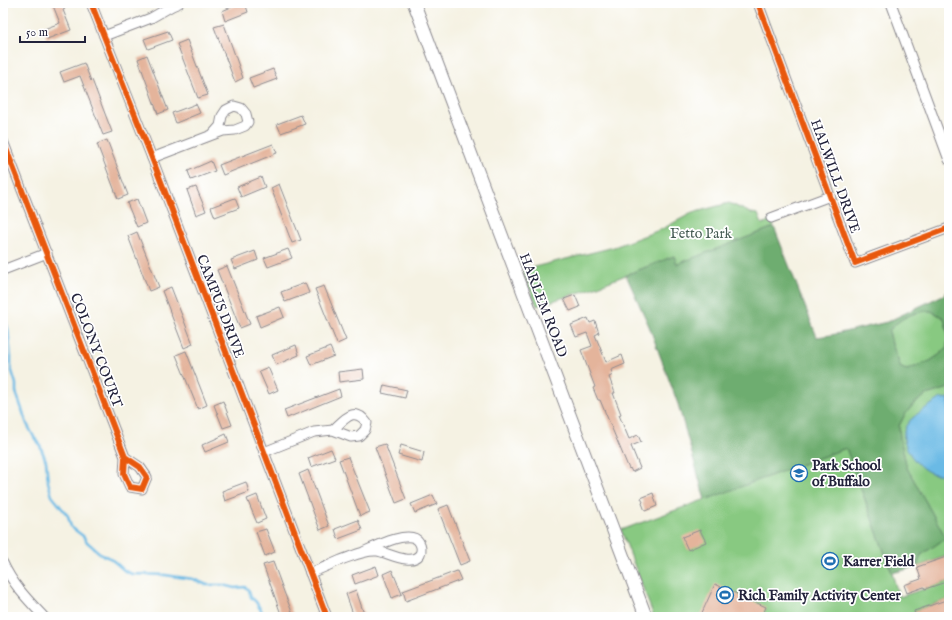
<svg xmlns="http://www.w3.org/2000/svg" width="952" height="620" viewBox="0 0 952 620" font-family="'IM FELL English',serif">
<style>
.green{fill:#88c981;stroke:#55765e}
.forest{fill:#6ead6f;stroke:#486855;fill-rule:evenodd}
.water{fill:#6abae5;stroke:#466e90}
.lines{fill:none;stroke-linecap:round;stroke-linejoin:round}
.stream{stroke:#6abae5;stroke-width:2.5}
.building{fill:#e4b49b}
.minor-casing{stroke:#8c8a8f;stroke-width:11}
.major-casing{stroke:#8c8a8f;stroke-width:14}
.minor{stroke:#fff;stroke-width:9}
.major{stroke:#fff;stroke-width:12}
.cycleway-casing{stroke:#fff;stroke-width:8}
.cycleway{stroke:#e8590c;stroke-width:6}
.labels{text-anchor:middle;stroke-width:3.5;stroke-linejoin:round;paint-order:stroke}
.street-label{font-size:14px;fill:#22223b;stroke:#fff}
.park-label{font-size:14px;fill:#465c54;stroke:#fff}
.poi-label{font-size:14px;font-weight:bold;fill:#22223b;stroke:#fff;text-anchor:start}
</style>
<rect width="100%" height="100%" fill="#fff"/>
<filter id="ink" filterUnits="userSpaceOnUse"><feTurbulence type="fractalNoise" baseFrequency=".025" numOctaves="2"/><feDisplacementMap in="SourceGraphic" scale="8" xChannelSelector="R" yChannelSelector="G"/><feConvolveMatrix kernelMatrix="1 2 1 2 8 2 1 2 1" color-interpolation-filters="sRGB"/></filter>
<filter id="wash" filterUnits="userSpaceOnUse"><feTurbulence type="fractalNoise" baseFrequency=".012" numOctaves="4" result="noise"/><feDisplacementMap in="SourceGraphic" scale="16" xChannelSelector="R" yChannelSelector="G"/><feGaussianBlur stdDeviation="0.9" result="paint"/><feColorMatrix in="noise" values="0 0 0 0 0 0 0 0 0 0 0 0 0 0 0 0 0 1.4 0 .05"/><feComposite in="paint" operator="in"/></filter>
<g filter="url(#wash)">
<rect width="100%" height="100%" fill="#f5f2e3"/>
<g class="green">
<polygon points="729,203 751,213 758,214 762,224 772,220 774,227 677,265 674,256 593,288 537,306 522,270 614,247 662,229 692,213"/>
<path d="M927 311H931L944 318 948 335 947 348 939 355 930 361 907 370 901 368 892 344 889 331C891 329 892 327 893 325 901 317 916 312 927 311Z"/>
<polygon points="949,388 949,555 917,567 921,555 946,538 907,468 900,438 899,426 904,416 911,407 926,395"/>
<polygon points="846,448 892,573 899,597 949,581 949,599 914,611 916,617 654,617 621,530"/>
</g>
<path class="forest" d="M774 227 817 337 831 335 887 322 943 295 949 291V388L926 395 919 400 911 407 904 416 899 426 900 438 907 468 946 538 921 555 917 567 892 573 846 448 705 500 678 404 649 326 626 275 674 256 677 264ZM927 311H931L944 318 948 335 947 348 939 355 930 361 907 370 901 368 892 344 889 331C898 319 913 312 927 311Z"/>
<path class="water" d="M941 398 942 399 949 398V474C943 474 936 475 931 473 916 467 897 442 906 426 911 416 931 405 940 399Z"/>
<g class="lines">
<polyline class="stream" points="3,312 8,329 11,357 11,368 16,384 16,392 27,424 35,439 39,443 46,461 48,482 52,496 68,516 71,527 83,536 87,542 102,555 110,558 125,571 132,574 165,575 193,579 207,585 223,585 235,588 245,587 249,591 251,597 256,602 265,617"/>
</g>
<g id="blocks">
<g class="building">
<polygon points="52,3 63,3 65,9 63,10 71,30 47,39 44,29 60,23"/>
<polygon points="241,3 245,3 248,12 225,21 222,11"/>
<polygon points="224,24 243,78 235,82 214,27"/>
<polygon points="168,31 172,40 148,49 144,39"/>
<polygon points="187,40 208,95 198,98 177,44"/>
<polygon points="147,55 168,110 158,114 138,59"/>
<polygon points="84,63 91,81 92,80 112,132 103,135 80,76 64,82 60,72"/>
<polygon points="273,69 277,79 253,88 249,78"/>
<polygon points="196,104 200,113 176,123 172,113"/>
<polygon points="301,115 305,124 281,133 277,124"/>
<polygon points="107,140 128,195 118,199 97,144"/>
<polygon points="273,144 277,153 223,175 219,165"/>
<polygon points="211,161 215,171 191,180 188,171"/>
<polygon points="261,177 265,187 241,197 237,187"/>
<polygon points="279,184 301,240 292,243 271,188"/>
<polygon points="196,187 206,211 196,215 187,190"/>
<polygon points="235,198 239,208 215,217 211,207"/>
<polygon points="137,199 146,223 137,227 127,203"/>
<polygon points="137,232 159,287 149,291 128,236"/>
<polygon points="288,249 292,258 268,267 264,258"/>
<polygon points="255,251 258,260 235,269 231,260"/>
<polygon points="227,266 250,324 240,328 217,270"/>
<polygon points="305,283 309,293 285,302 281,292"/>
<polygon points="324,286 346,340 337,344 315,289"/>
<polygon points="171,287 193,344 184,348 162,291"/>
<polygon points="575,295 580,307 570,311 564,299"/>
<polygon points="280,307 284,317 260,327 256,316"/>
<polygon points="588,318 590,323 595,321 599,333 595,335 606,362 622,355 625,364 611,370 613,375 609,377 615,393 613,393 621,414 619,415 629,439 638,435 641,442 631,446 640,468 632,472 630,468 629,469 600,400 598,400 593,388 595,387 581,350 592,346 587,333 576,337 571,325"/>
<polygon points="296,345 299,355 276,365 272,355"/>
<polygon points="330,347 334,356 311,365 307,356"/>
<polygon points="186,351 207,405 198,409 176,355"/>
<polygon points="268,367 278,390 269,394 259,371"/>
<polygon points="363,369 364,379 339,382 338,372"/>
<polygon points="384,385 407,390 405,398 382,393"/>
<polygon points="339,389 341,396 287,418 284,410"/>
<polygon points="223,401 232,425 223,428 214,405"/>
<polygon points="226,434 229,442 205,452 202,445"/>
<polygon points="385,444 406,499 396,503 375,447"/>
<polygon points="401,445 424,452 422,462 398,455"/>
<polygon points="331,449 335,458 311,467 308,458"/>
<polygon points="348,457 370,512 360,516 339,460"/>
<polygon points="308,470 329,526 320,530 299,474"/>
<polygon points="246,482 249,492 225,501 222,491"/>
<polygon points="653,493 657,506 645,511 642,503 643,502 641,498"/>
<polygon points="257,495 266,519 257,523 247,499"/>
<polygon points="433,495 437,504 415,513 411,504"/>
<polygon points="448,505 470,561 460,565 438,509"/>
<polygon points="358,520 362,530 338,539 335,529"/>
<polygon points="266,529 275,552 265,556 256,532"/>
<polygon points="700,530 706,542 688,550 682,537"/>
<polygon points="949,556 949,581 925,589 924,587 907,593 904,585 921,579 917,567"/>
<polygon points="273,562 284,592 294,617 282,617 272,589 263,565"/>
<polygon points="376,566 379,575 355,584 352,575"/>
<polygon points="392,570 402,594 392,598 383,574"/>
<polygon points="457,571 461,580 406,601 403,591"/>
<polygon points="715,584 766,607 762,617 700,617"/>
<polygon points="356,590 364,614 358,617 354,617 346,594"/>
<polygon points="949,599 949,617 916,617 914,611"/>
</g>
</g>
</g>
<g filter="url(#ink)">
<use href="#blocks" fill-opacity="0" stroke="#8c8a8f" stroke-width="1"/>
<g class="lines">
<g class="minor-casing">
<g id="minor">
<polyline points="91,3 152,158 327,617"/>
<polyline points="758,3 855,263 949,228"/>
<polyline points="891,3 949,160"/>
<polyline points="104,36 151,18 172,6 179,3"/>
<polyline points="3,141 125,457 124,474 130,487 142,489 147,477 140,467 125,457"/>
<polyline points="152,158 212,135 223,131 235,130 245,126 248,122 246,114 241,108 234,106 226,110 222,116 220,126 212,135"/>
<polyline points="771,218 830,196"/>
<polyline points="3,270 47,253"/>
<path d="M264 452 314 432 333 430 351 437 359 436 365 430 367 423C354 405 344 420 333 430"/>
<path d="M3 563C13 585 28 600 44 617"/>
<path d="M310 573C321 569 331 564 341 560 353 556 364 550 377 551 387 552 411 567 420 554 422 550 421 545 419 542 411 528 374 547 363 552"/>
</g>
</g>
<g class="major-casing">
<polyline id="major" points="414,3 646,617"/>
</g>
<use href="#minor" class="minor"/>
<use href="#major" class="major"/>
<g class="cycleway-casing">
<g id="cycleway">
<polyline points="91,3 152,158 327,617"/>
<polyline points="758,3 855,263 949,228"/>
<polyline points="3,141 125,457 124,474 130,487 142,489 147,477 140,467 125,457"/>
</g>
</g>
<use href="#cycleway" class="cycleway"/>
</g>
</g>
<defs>
<g id="school-ring" transform="scale(0.9)"><circle r="9.5" fill="#fff" stroke="#1f6fb2" stroke-width="1.5"/><path d="M0-5L7-2L0 1L-7-2ZM-4 1L0 2.5L4 1V4Q0 6-4 4Z" fill="#1f6fb2"/></g>
<g id="stadium-ring" transform="scale(0.9)"><circle r="9.5" fill="#fff" stroke="#1f6fb2" stroke-width="1.5"/><path d="M0-5a6.5 5 0 1 0 0 10a6.5 5 0 1 0 0-10ZM-3.5-1.8h7v3.6h-7Z" fill="#1f6fb2"/></g>
</defs>
<g fill-rule="evenodd">
<use href="#school-ring" x="799" y="473"/>
<use href="#stadium-ring" x="830" y="561"/>
<use href="#stadium-ring" x="725" y="595"/>
</g>
<g class="labels">
<g class="street-label">
<text transform="translate(836 176) rotate(70)" y="5">HALWILL DRIVE</text>
<text transform="translate(544 305) rotate(69)" y="5">HARLEM ROAD</text>
<text transform="translate(221 306) rotate(69)" y="5">CAMPUS DRIVE</text>
<text transform="translate(97 350) rotate(69)" y="5">COLONY COURT</text>
</g>
<g class="park-label">
<text x="701" y="238">Fetto Park</text>
</g>
<g class="poi-label">
<text x="812" y="470">Park School<tspan x="812" dy="16">of Buffalo</tspan></text>
<text x="843" y="566">Karrer Field</text>
<text x="738" y="600">Rich Family Activity Center</text>
</g>
</g>
<rect width="952" height="620" fill="none" stroke="#fff" stroke-width="16"/>
<path d="M20 36v6h65v-6" fill="none" stroke="#22223b" stroke-width="2"/>
<text x="26" y="36" font-size="12" fill="#22223b" stroke="#ffffff" stroke-width="3" paint-order="stroke">50 m</text>
</svg>
